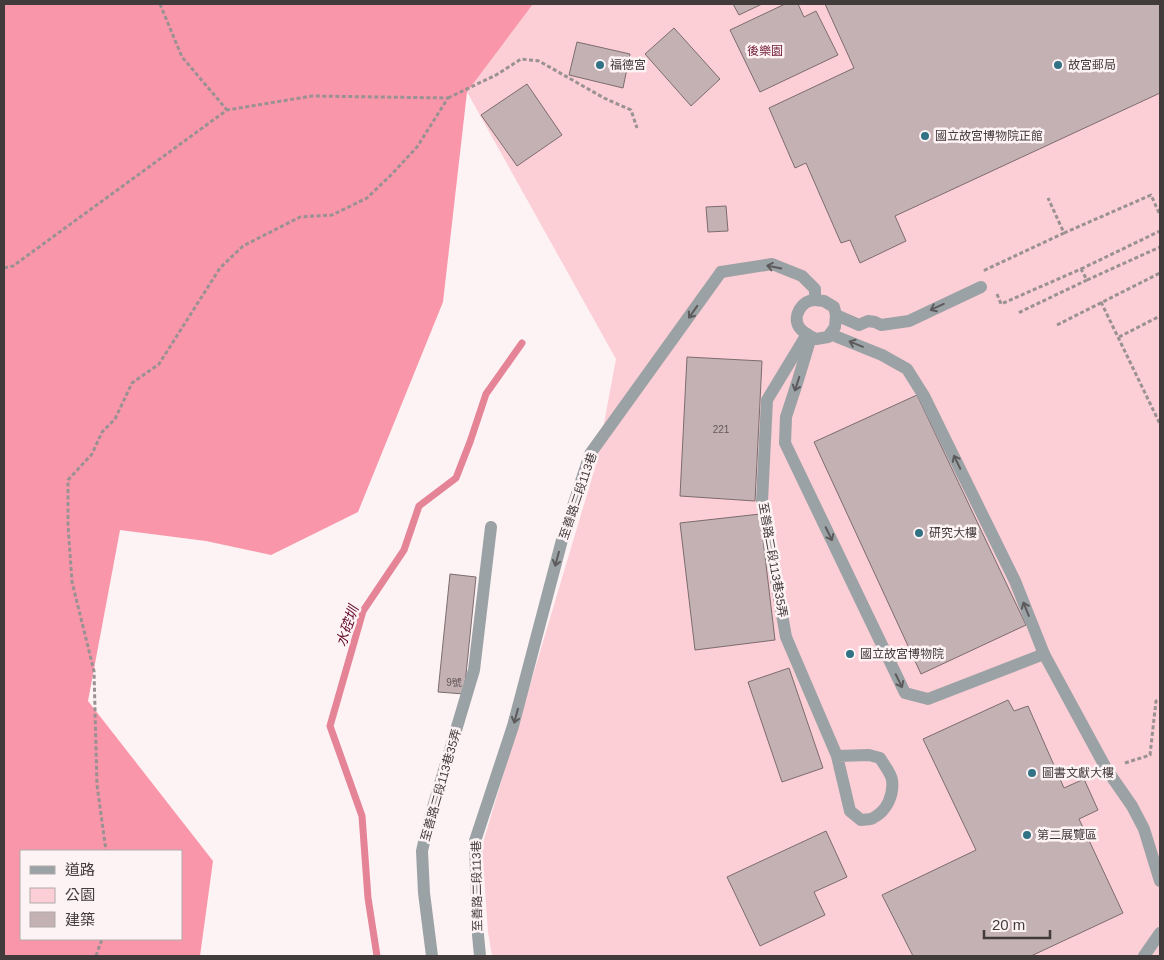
<svg xmlns="http://www.w3.org/2000/svg" width="1164" height="960" viewBox="0 0 1164 960" font-family="Helvetica,'Noto Sans TC',sans-serif">
<style>
.green{fill:#fcced5}
.forest{fill:#fa96aa;fill-rule:evenodd}
.lines{fill:none;stroke-linecap:round;stroke-linejoin:round}
.stream{stroke:#e58397;stroke-width:7}
.building{fill:#c3b1b4;stroke:#7c6c6f}
.path{stroke:#9a9193;stroke-width:3;stroke-dasharray:4 2.5;stroke-linecap:butt}
.lane{stroke:#9ba2a5;stroke-width:12}
.street{stroke:#9ba2a5;stroke-width:12}
.oneway{stroke:#5d5a5c}
.poi-dot{fill:#317285;stroke:#fdf2f4;stroke-width:2}
.labels{text-anchor:middle;stroke-width:5;stroke-linejoin:round;paint-order:stroke}
.number-label{font-size:10px;fill:#62585a}
.park-label{font-size:12px;fill:#701934;stroke:#fdf2f4}
.poi-label{font-size:12px;fill:#423b3c;stroke:#fdf2f4;text-anchor:start}
.street-label{font-size:12px;fill:#423b3c;stroke:#fdf2f4}
.water-label{font-size:14px;font-style:italic;fill:#630929;stroke:#fdf2f4}
</style>
<rect width="100%" height="100%" fill="#fdf2f4"/>
<polygon class="green" points="533,4 1160,4 1160,956 492,956 488,932 482,846 597,461 616,359 467,92"/>
<path class="forest" d="M4 4H533L467 92 443 302 358 512 271 555 206 541 120 530 88 701 213 861 200 956H4ZM21 851H181V939H21Z"/>
<g class="lines">
<polyline class="stream" points="377,956 368,898 362,816 330,726 363,611 404,550 419,506 456,478 470,442 486,394 522,343"/>
</g>
<g class="building">
<polygon points="733,4 762,4 739,15"/>
<polygon points="785,4 798,4 804,17 816,11 838,55 760,92 730,30"/>
<polygon points="825,4 1160,4 1160,93 895,216 906,241 860,263 850,240 841,243 806,163 795,168 769,108 854,68"/>
<polygon points="674,28 720,79 691,106 645,54"/>
<polygon points="577,42 630,54 623,88 569,75"/>
<polygon points="527,84 562,135 517,166 481,115"/>
<polygon points="726,206 728,231 708,232 706,207"/>
<polygon points="687,357 762,361 755,501 680,496"/>
<polygon points="917,395 1026,625 921,674 814,442"/>
<polygon points="760,514 775,640 695,650 680,523"/>
<polygon points="450,574 476,577 464,694 438,692"/>
<polygon points="789,668 823,768 782,782 748,682"/>
<polygon points="1008,700 1014,711 1028,706 1064,788 1084,779 1098,810 1079,819 1123,913 1031,956 913,956 882,895 976,850 923,739"/>
<polygon points="826,831 847,877 814,892 825,915 760,946 727,877"/>
</g>
<g class="lines">
<g class="path">
<polyline points="160,4 182,57 227,110"/>
<polyline points="448,98 496,75 521,59 539,61 604,98 631,110 637,128"/>
<polyline points="1064,233 1151,195 1160,215"/>
<polyline points="4,268 13,266 227,110 312,96 448,98 417,147 392,174 367,198 332,215 300,217 243,246 220,268 159,364 132,383 115,419 102,432 92,454 68,480 68,525 72,582 94,671 97,785 106,851"/>
<polyline points="1081,269 1160,231"/>
<polyline points="986,270 985,270 1064,233 1048,198"/>
<polyline points="1087,280 1160,247"/>
<polyline points="997,294 1001,304 1081,269 1087,280 1018,313"/>
<polyline points="1101,302 1160,424"/>
<polyline points="1057,325 1160,273"/>
<polyline points="1119,337 1160,316"/>
<polyline points="1125,763 1150,755 1156,701 1160,699"/>
<polyline points="96,956 102,939"/>
</g>
<g class="lane">
<polyline points="721,272 772,264 802,276 815,289 815,300 824,301 834,307 836,315 859,325 868,321 875,322 881,325 909,321 981,287"/>
<path d="M815 300C802 300 792 316 799 327 803 333 809 336 816 339L828 337 835 327 836 315"/>
<path d="M807 334 767 400 762 501 786 637 837 756 850 811 861 820C865 819 870 820 873 818 887 811 894 795 892 780 891 773 884 765 880 758L869 755 837 756"/>
<polyline points="830,334 882,355 907,369 924,396 1015,581 1044,654 1107,770 1132,806 1144,829 1160,881"/>
<polyline points="811,337 798,380 786,417 785,443 905,693 928,699 1044,654"/>
<polyline points="1144,956 1160,933"/>
</g>
<g class="street">
<polyline points="432,956 424,893 422,851 428,824 474,670 491,527"/>
<polyline points="480,956 478,935 475,841 513,726 562,540 590,454 721,272"/>
</g>
</g>
<defs><path id="oneway-shaft" d="M-6 0H5M1.5-3L5.5 0L1.5 3" fill="none" stroke-width="1.6" stroke-linecap="round" stroke-linejoin="round" transform="scale(1.25)"/></defs>
<g class="oneway">
<use href="#oneway-shaft" transform="translate(774 267) rotate(-169)"/>
<use href="#oneway-shaft" transform="translate(937 307) rotate(155)"/>
<use href="#oneway-shaft" transform="translate(693 312) rotate(125)"/>
<use href="#oneway-shaft" transform="translate(856 344) rotate(-158)"/>
<use href="#oneway-shaft" transform="translate(797 384) rotate(108)"/>
<use href="#oneway-shaft" transform="translate(957 462) rotate(-116)"/>
<use href="#oneway-shaft" transform="translate(829 534) rotate(64)"/>
<use href="#oneway-shaft" transform="translate(557 559) rotate(105)"/>
<use href="#oneway-shaft" transform="translate(1026 609) rotate(-112)"/>
<use href="#oneway-shaft" transform="translate(899 681) rotate(64)"/>
<use href="#oneway-shaft" transform="translate(516 716) rotate(105)"/>
</g>
<g class="poi-dot">
<circle cx="600" cy="65" r="5"/>
<circle cx="1058" cy="65" r="5"/>
<circle cx="925" cy="136" r="5"/>
<circle cx="919" cy="533" r="5"/>
<circle cx="850" cy="654" r="5"/>
<circle cx="1032" cy="773" r="5"/>
<circle cx="1027" cy="835" r="5"/>
</g>
<g class="labels">
<g class="number-label">
<text x="721" y="433">221</text>
<text x="454" y="686">9號</text>
</g>
<g class="park-label">
<text x="765" y="55">後樂園</text>
</g>
<g class="poi-label">
<text x="610" y="69">福德宮</text>
<text x="1068" y="69">故宮郵局</text>
<text x="935" y="140">國立故宮博物院正館</text>
<text x="929" y="537">研究大樓</text>
<text x="860" y="658">國立故宮博物院</text>
<text x="1042" y="777">圖書文獻大樓</text>
<text x="1037" y="839">第二展覽區</text>
</g>
<g class="street-label">
<text transform="translate(578 496) rotate(-71)" y="4">至善路二段113巷</text>
<text transform="translate(773 560) rotate(80)" y="4">至善路二段113巷35弄</text>
<text transform="translate(441 785) rotate(-74)" y="4">至善路二段113巷35弄</text>
<text transform="translate(477 886) rotate(-91)" y="4">至善路二段113巷</text>
</g>
<g class="water-label">
<text transform="translate(347 626) rotate(-71)" y="5">水硿圳</text>
</g>
</g>
<rect width="1164" height="960" fill="none" stroke="#423b3c" stroke-width="10"/>
<rect x="20" y="850" width="162" height="90" fill="#fdf2f4" stroke="#b2a9aa"/>
<rect x="30" y="866" width="25" height="8" fill="#9ba2a5" stroke="#b2a9aa"/>
<text x="65" y="875" font-size="15" fill="#423b3c">道路</text>
<rect x="30" y="888" width="25" height="15" fill="#fcced5" stroke="#b2a9aa"/>
<text x="65" y="900" font-size="15" fill="#423b3c">公園</text>
<rect x="30" y="912" width="25" height="15" fill="#c3b1b4" stroke="#b2a9aa"/>
<text x="65" y="925" font-size="15" fill="#423b3c">建築</text>
<path d="M984 930v8h66v-8" fill="none" stroke="#423b3c" stroke-width="2.5"/>
<text x="992" y="930" font-size="15" fill="#423b3c" stroke="#fdf2f4" stroke-width="4" paint-order="stroke">20 m</text>
</svg>
